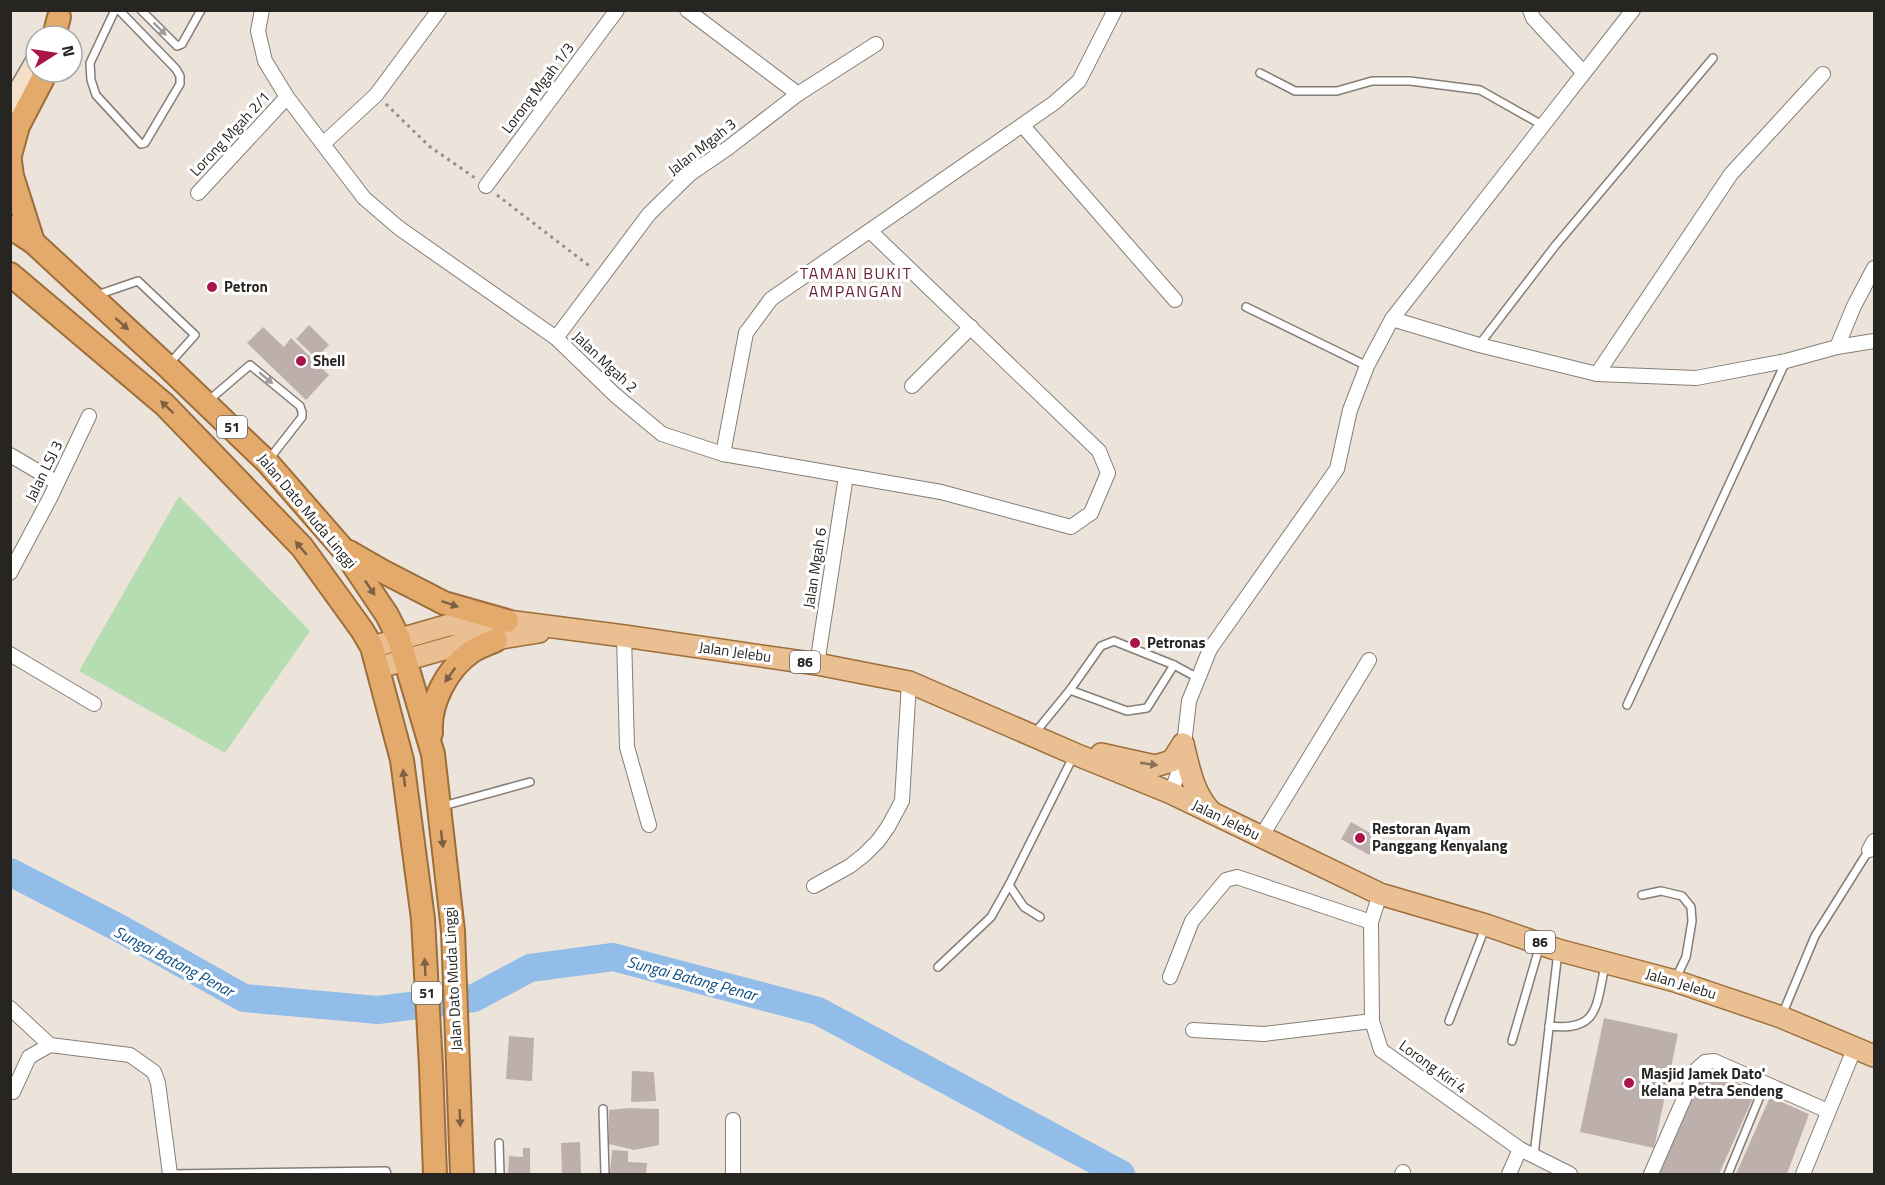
<svg xmlns="http://www.w3.org/2000/svg" width="1885" height="1185" viewBox="0 0 1885 1185" font-family="'Titillium Web',sans-serif">
<style>
.green{fill:#b6dcb1}
.lines{fill:none;stroke-linecap:round;stroke-linejoin:round}
.stream{stroke:#728fac;stroke-width:4.5}
.river{stroke:#92bde8;stroke-width:28}
.building{fill:#bcafac}
.service-casing{stroke:#857e76;stroke-width:10}
.minor-casing{stroke:#857e76;stroke-width:16}
.secondary-casing{stroke:#857e76;stroke-width:21}
.primary-casing{stroke:#9d6e3a;stroke-width:24}
.trunk-casing{stroke:#9d6e3a;stroke-width:26}
.path{stroke:#958f88;stroke-width:3;stroke-dasharray:3 4.5;stroke-linecap:butt}
.service{stroke:#fff;stroke-width:7}
.minor{stroke:#fff;stroke-width:14}
.secondary{stroke:#f4dfc8;stroke-width:18}
.primary{stroke:#eabf91;stroke-width:21}
.trunk{stroke:#e3aa6c;stroke-width:22}
.oneway{fill:#9e9d9b}
.oneway2{fill:#7c6143}
.oneway3{fill:#887259}
.poi-dot{fill:#a9154b;stroke:#fff;stroke-width:2}
.labels{text-anchor:middle;stroke-width:6;stroke-linejoin:round;paint-order:stroke}
.shield{fill:#fff;stroke:#686664;stroke-width:1.5}
.shield-label{font-size:14px;font-weight:bold;fill:#272521}
.street-label{font-size:15px;fill:#272521;stroke:#fff}
.poi-label{font-size:15px;font-weight:bold;fill:#272521;stroke:#fff;text-anchor:start}
.neighbourhood-label{font-size:16px;letter-spacing:1.5px;fill:#682335;stroke:#fff}
.water-label{font-size:16px;font-style:italic;fill:#0c4e83;stroke:#fff}
</style>
<rect width="100%" height="100%" fill="#ece4db"/>
<polygon class="green" points="179,496 310,631 225,753 79,671"/>
<g class="lines">
<polyline class="stream" points="1094,1160 1101,1174"/>
<polyline class="river" points="10,872 119,928 244,998 378,1010 474,998 530,968 613,957 818,1011 1121,1174"/>
</g>
<g class="building">
<polygon points="309,325 329,345 316,358 296,339"/>
<polygon points="263,327 284,347 291,338 329,375 306,400 247,343"/>
<polygon points="1351,822 1379,838 1369,855 1341,839"/>
<polygon points="1604,1018 1678,1034 1654,1148 1580,1132"/>
<polygon points="509,1036 534,1038 532,1081 506,1079"/>
<polygon points="1705,1068 1756,1091 1719,1174 1657,1174"/>
<polygon points="632,1071 654,1072 656,1101 631,1102"/>
<polygon points="1770,1097 1809,1114 1787,1174 1736,1174"/>
<polygon points="629,1108 659,1109 659,1145 634,1150 609,1144 609,1110"/>
<polygon points="580,1142 581,1174 562,1174 561,1143"/>
<polygon points="523,1148 530,1148 530,1174 508,1174 509,1156 523,1157"/>
<polygon points="612,1150 628,1151 628,1162 647,1163 646,1174 610,1174"/>
</g>
<g class="lines">
<g class="service-casing">
<g id="service">
<polyline points="115,10 90,63 91,80 96,95 141,144 145,143 180,84 180,76 176,69 119,10"/>
<polyline points="141,10 177,46 182,44 201,10"/>
<polyline points="1260,73 1295,91 1337,91 1372,81 1410,81 1480,90 1542,125"/>
<polyline points="97,295 138,281 195,335 170,363"/>
<polyline points="1246,307 1367,366"/>
<polyline points="1479,345 1555,246 1713,58"/>
<polyline points="208,401 250,365 300,406 302,412 302,417 270,458"/>
<polyline points="1070,690 1127,711 1147,708 1174,665"/>
<polyline points="1627,705 1786,361"/>
<polyline points="1034,734 1070,690 1101,646 1114,641 1174,665 1198,678"/>
<polyline points="443,806 530,782"/>
<polyline points="1009,885 1024,907 1040,917"/>
<polyline points="1642,895 1661,891 1682,896 1691,907 1692,921 1686,957 1676,978"/>
<polyline points="938,967 991,917 1009,885 1073,757"/>
<polyline points="1782,1015 1815,936 1869,850"/>
<polyline points="1449,1021 1485,928"/>
<path d="M1549 1026C1599 1032 1596 1006 1605 966"/>
<polyline points="1512,1041 1540,945"/>
<polyline points="603,1109 605,1174"/>
<polyline points="499,1143 500,1174"/>
<polyline points="1534,1155 1558,952"/>
<polyline points="170,1174 386,1171 387,1174"/>
<polyline points="1728,1174 1765,1084"/>
</g>
</g>
<g class="minor-casing">
<g id="minor">
<polyline points="262,10 258,31 265,61 287,97 364,198 399,228 556,338 615,395 662,434 723,454 941,492 1071,527 1091,513 1108,473 1099,451 870,231"/>
<polyline points="687,10 798,94"/>
<polyline points="1530,10 1533,18 1583,72"/>
<polyline points="1023,126 1175,300"/>
<polyline points="323,144 376,95 439,10"/>
<polyline points="486,186 617,10"/>
<polyline points="198,193 287,97"/>
<polyline points="1392,319 1479,345 1597,374 1696,378 1786,361 1837,347 1854,306 1874,268"/>
<polyline points="556,338 649,214 690,174 728,148 798,94 876,44"/>
<polyline points="1837,347 1874,341"/>
<polyline points="1597,374 1731,174 1823,74"/>
<polyline points="912,386 971,327"/>
<polyline points="723,454 746,333 771,299 1054,103 1079,81 1115,10"/>
<polyline points="10,455 56,482"/>
<polyline points="10,573 50,498 89,416"/>
<polyline points="624,636 627,747 649,825"/>
<polyline points="10,654 94,704"/>
<polyline points="817,664 846,476"/>
<polyline points="1171,793 1182,762 1189,701 1210,649 1337,469 1350,410 1367,366 1392,319 1633,10"/>
<polyline points="1261,837 1369,660"/>
<polyline points="1869,850 1874,841"/>
<polyline points="814,886 850,866 864,855 878,841 888,827 902,801 909,682"/>
<polyline points="1380,894 1371,922 1372,1021 1381,1050 1520,1149 1570,1174"/>
<polyline points="1170,977 1192,921 1226,880 1237,877 1371,922"/>
<polyline points="10,1008 50,1045"/>
<polyline points="1193,1030 1264,1034 1372,1021"/>
<polyline points="13,1092 29,1057 50,1045 130,1055 154,1072 158,1083 170,1174"/>
<polyline points="733,1120 733,1174"/>
<polyline points="1402,1174 1403,1172"/>
<polyline points="1509,1174 1520,1149"/>
<polyline points="1651,1174 1697,1069 1705,1062 1714,1061 1828,1111"/>
<polyline points="1803,1174 1855,1047"/>
</g>
</g>
<g class="secondary-casing">
<polyline id="secondary" points="10,104 36,59"/>
</g>
<g class="primary-casing">
<g id="primary">
<polyline points="372,647 449,625 507,621 624,636 817,664 909,682 1075,754 1171,793 1380,894 1486,925 1558,950 1675,981 1781,1017 1874,1056"/>
<polyline points="377,668 462,644 539,632"/>
<path d="M1183 744C1189 768 1193 793 1211 812"/>
<polyline points="1101,754 1155,766 1172,761 1183,744"/>
</g>
</g>
<g class="trunk-casing">
<g id="trunk">
<polyline points="54,36 59,17"/>
<polyline points="10,155 18,126 42,80 44,72"/>
<polyline points="10,161 12,176 33,242"/>
<polyline points="10,227 33,242 167,366 267,462 342,548 387,615 399,639 433,754 453,931 462,1174"/>
<polyline points="10,274 165,405 302,547 362,630 372,647 402,760 423,919 431,1067 435,1174"/>
<polyline points="349,552 382,571 444,603 507,621"/>
<path d="M431 733C429 703 447 669 471 652 478 647 488 644 496 640"/>
</g>
</g>
<g class="path">
<polyline points="386,104 429,146 475,178"/>
<polyline points="497,195 592,268"/>
</g>
<use href="#service" class="service"/>
<use href="#minor" class="minor"/>
<use href="#secondary" class="secondary"/>
<use href="#primary" class="primary"/>
<use href="#trunk" class="trunk"/>
</g>
<defs><path id="oneway-solid" d="M-6-.8H1V-3.2L6.5 0L1 3.2V.8H-6Z" transform="scale(1.5)"/></defs>
<g class="oneway">
<use href="#oneway-solid" transform="translate(160 29) rotate(45)"/>
<use href="#oneway-solid" transform="translate(266 378) rotate(40)"/>
</g>
<g class="oneway2">
<use href="#oneway-solid" transform="translate(122 324) rotate(42)"/>
<use href="#oneway-solid" transform="translate(167 407) rotate(-136)"/>
<use href="#oneway-solid" transform="translate(301 548) rotate(-130)"/>
<use href="#oneway-solid" transform="translate(370 588) rotate(56)"/>
<use href="#oneway-solid" transform="translate(450 604) rotate(19)"/>
<use href="#oneway-solid" transform="translate(450 675) rotate(126)"/>
<use href="#oneway-solid" transform="translate(404 778) rotate(-97)"/>
<use href="#oneway-solid" transform="translate(442 839) rotate(83)"/>
<use href="#oneway-solid" transform="translate(425 967) rotate(-93)"/>
<use href="#oneway-solid" transform="translate(460 1118) rotate(88)"/>
</g>
<use class="oneway3" href="#oneway-solid" transform="translate(1149 764) rotate(8)"/>
<g class="poi-dot">
<circle cx="212" cy="287" r="6"/>
<circle cx="301" cy="361" r="6"/>
<circle cx="1135" cy="643" r="6"/>
<circle cx="1360" cy="838" r="6"/>
<circle cx="1629" cy="1083" r="6"/>
</g>
<g class="labels">
<g class="shield">
<rect x="217" y="416" width="30" height="22" rx="4.5"/>
<rect x="790" y="651" width="30" height="22" rx="4.5"/>
<rect x="1525" y="931" width="30" height="22" rx="4.5"/>
<rect x="412" y="982" width="30" height="22" rx="4.5"/>
</g>
<g class="shield-label">
<text x="232" y="432">51</text>
<text x="805" y="667">86</text>
<text x="1540" y="947">86</text>
<text x="427" y="998">51</text>
</g>
<g class="street-label">
<text transform="translate(538 88) rotate(-53)" y="5">Lorong Mgah 1/3</text>
<text transform="translate(230 134) rotate(-47)" y="5">Lorong Mgah 2/1</text>
<text transform="translate(702 147) rotate(-38)" y="5">Jalan Mgah 3</text>
<text transform="translate(605 362) rotate(43)" y="5">Jalan Mgah 2</text>
<text transform="translate(44 471) rotate(-64)" y="5">Jalan LSJ 3</text>
<text transform="translate(307 511) rotate(50)" y="5">Jalan Dato Muda Linggi</text>
<text transform="translate(815 568) rotate(-81)" y="5">Jalan Mgah 6</text>
<text transform="translate(735 652) rotate(8)" y="5">Jalan Jelebu</text>
<text transform="translate(1226 820) rotate(26)" y="5">Jalan Jelebu</text>
<text transform="translate(453 979) rotate(-93)" y="5">Jalan Dato Muda Linggi</text>
<text transform="translate(1681 984) rotate(17)" y="5">Jalan Jelebu</text>
<text transform="translate(1433 1067) rotate(36)" y="5">Lorong Kiri 4</text>
</g>
<g class="poi-label">
<text x="224" y="292">Petron</text>
<text x="313" y="366">Shell</text>
<text x="1147" y="648">Petronas</text>
<text x="1372" y="834">Restoran Ayam<tspan x="1372" dy="17">Panggang Kenyalang</tspan></text>
<text x="1641" y="1079">Masjid Jamek Dato'<tspan x="1641" dy="17">Kelana Petra Sendeng</tspan></text>
</g>
<g class="neighbourhood-label">
<text x="856" y="279">TAMAN BUKIT<tspan x="856" dy="18">AMPANGAN</tspan></text>
</g>
<g class="water-label">
<text transform="translate(174 961) rotate(28)" y="6">Sungai Batang Penar</text>
<text transform="translate(692 978) rotate(15)" y="6">Sungai Batang Penar</text>
</g>
</g>
<rect width="1885" height="1185" fill="none" stroke="#272521" stroke-width="24"/>
<g transform="translate(54 54) rotate(78)"><circle r="28" fill="#ffffff" stroke="#a9a8a6" stroke-width="1.5"/>
<path d="M0-4.5L10 22L0 15L-10 22Z" fill="#a9154b"/>
<text y="-9" font-size="16" font-weight="bold" text-anchor="middle" fill="#272521">N</text>
</g>
</svg>
